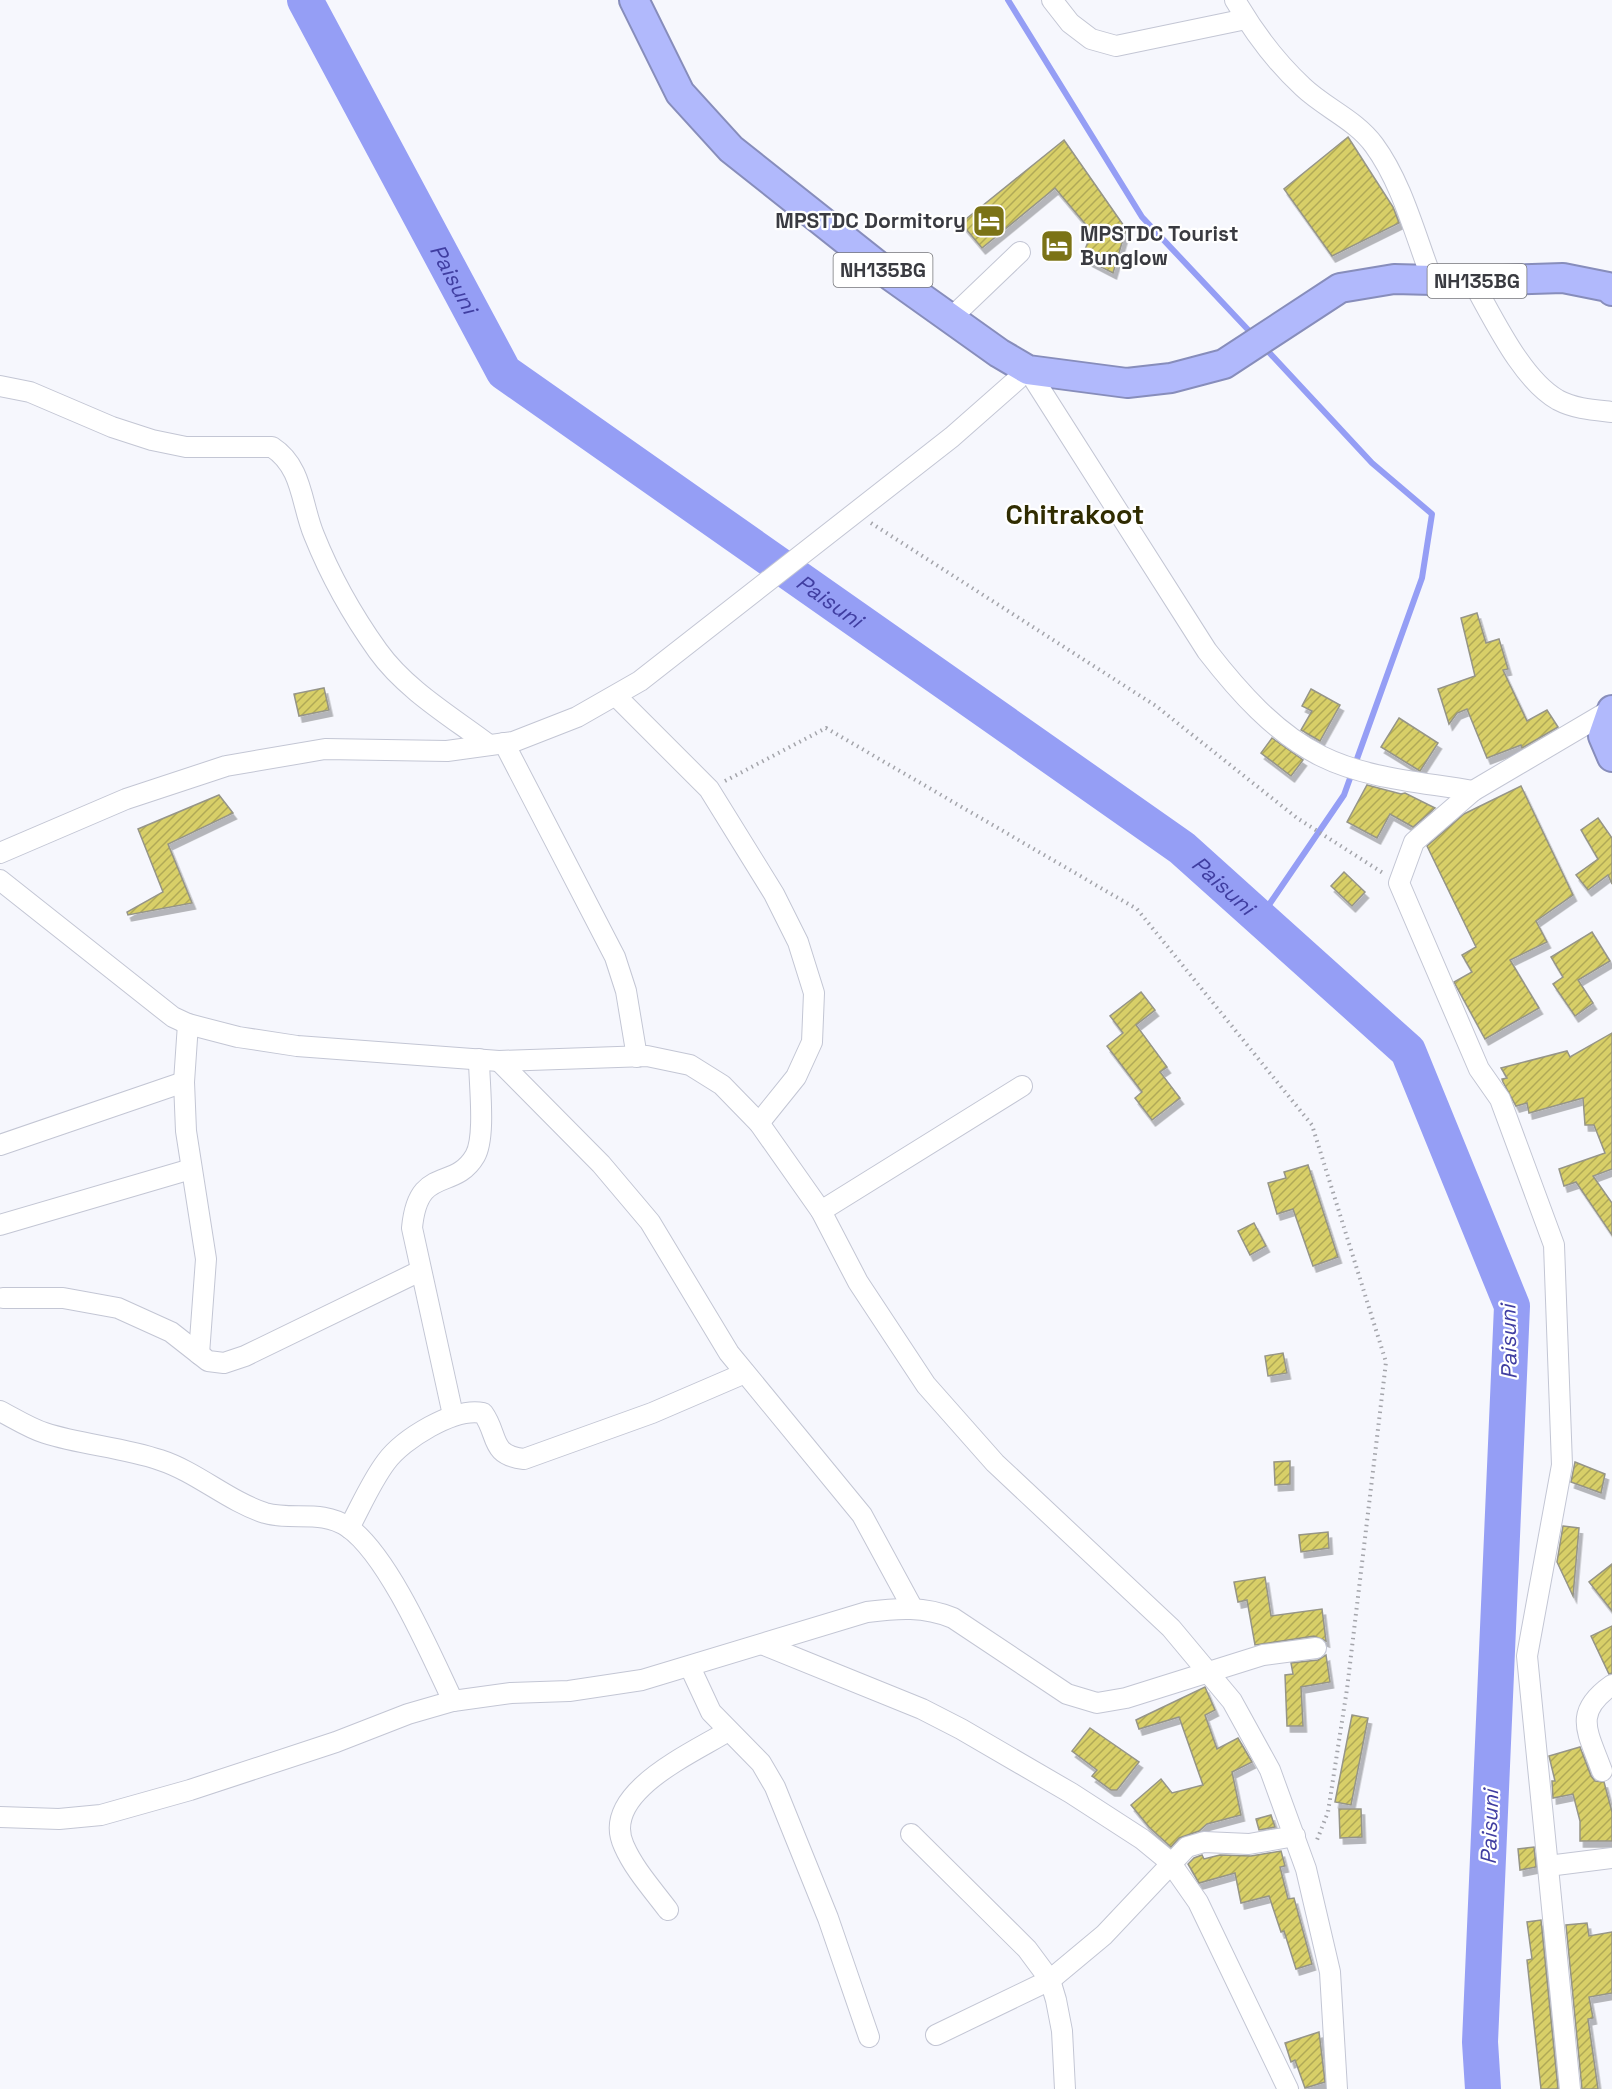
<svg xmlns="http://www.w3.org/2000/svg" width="1612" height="2089" viewBox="0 0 1612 2089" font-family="'Space Grotesk',sans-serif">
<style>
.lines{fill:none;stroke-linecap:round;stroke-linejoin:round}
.stream{stroke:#959ef5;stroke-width:6}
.river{stroke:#959ef5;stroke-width:36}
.building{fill:url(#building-hatch);stroke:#969587;stroke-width:1.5;filter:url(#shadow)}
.minor-casing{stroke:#c3c6d4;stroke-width:22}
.highway-casing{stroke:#878dbb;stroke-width:32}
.path{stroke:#a4a5ab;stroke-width:4;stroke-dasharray:1.5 4.5;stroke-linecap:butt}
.minor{stroke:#fff;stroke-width:20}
.highway{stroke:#b1b9fc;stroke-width:28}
.labels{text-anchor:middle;stroke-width:4.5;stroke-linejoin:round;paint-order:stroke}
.shield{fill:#fff;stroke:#75767a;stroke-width:1.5}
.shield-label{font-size:20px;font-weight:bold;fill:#3a3b41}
.poi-label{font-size:21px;font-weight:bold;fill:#3a3b41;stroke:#fff;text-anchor:end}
.water-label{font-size:22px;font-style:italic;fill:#403ea1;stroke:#fff}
.district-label{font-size:27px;font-weight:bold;fill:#302c01;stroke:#fff}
</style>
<defs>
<pattern id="building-hatch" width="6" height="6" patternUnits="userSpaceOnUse" patternTransform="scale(1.5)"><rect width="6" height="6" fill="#d8cf67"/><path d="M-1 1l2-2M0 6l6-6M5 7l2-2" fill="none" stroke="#b0a956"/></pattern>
<filter id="shadow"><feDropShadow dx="3.5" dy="6" stdDeviation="0" flood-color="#0004"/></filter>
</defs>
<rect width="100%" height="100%" fill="#f6f7fd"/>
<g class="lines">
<g class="stream">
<polyline points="1008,0 1142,217 1253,335"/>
<polyline points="1260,918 1344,795 1422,578 1432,514 1372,463 1264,347"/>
</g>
<path class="river" id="s1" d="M305 0 504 372 1182 848 1408 1051 1512 1306 1480 2042 1483 2089"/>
</g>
<g class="building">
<polygon points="1348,137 1393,207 1399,223 1332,256 1284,189"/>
<polygon points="1064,140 1126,229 1113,273 1082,257 1092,232 1055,188 982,248 961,223"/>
<polygon points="1477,613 1486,643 1499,639 1508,669 1503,670 1527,721 1547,710 1558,727 1522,748 1521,745 1487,758 1467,709 1457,713 1449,724 1438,689 1475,676 1461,618"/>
<polygon points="324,688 329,710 299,716 294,694"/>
<polygon points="1311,689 1340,705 1320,741 1301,730 1312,711 1302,706"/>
<polygon points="1399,718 1438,743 1420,771 1381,747"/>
<polygon points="1272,738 1303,760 1291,776 1261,753"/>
<polygon points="1367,785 1401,794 1405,793 1435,808 1413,827 1390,814 1377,838 1347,822"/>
<polygon points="1521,786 1573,895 1536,921 1547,942 1510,960 1539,1008 1485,1039 1454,982 1472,972 1462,955 1476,947 1427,846 1464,814"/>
<polygon points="219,795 233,813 168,844 192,903 128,915 127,912 163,892 138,829"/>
<polygon points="1598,818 1612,838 1612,884 1608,875 1588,890 1576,875 1598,859 1581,830"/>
<polygon points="1344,872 1365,892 1352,906 1331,886"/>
<polygon points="1592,932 1610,961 1578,980 1593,1003 1575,1016 1553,984 1563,977 1551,957"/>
<polygon points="1141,992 1155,1010 1136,1025 1167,1067 1160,1072 1180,1098 1152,1120 1135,1098 1142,1092 1107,1046 1123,1033 1110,1016"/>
<polygon points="1612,1033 1612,1169 1593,1176 1612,1203 1612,1235 1576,1182 1564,1186 1559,1169 1605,1153 1594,1125 1585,1125 1583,1098 1529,1113 1527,1103 1516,1106 1503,1082 1502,1079 1507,1078 1501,1068 1567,1051 1570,1057"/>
<polygon points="1308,1165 1338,1257 1313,1266 1293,1209 1277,1214 1268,1183 1286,1178 1284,1172"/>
<polygon points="1254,1223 1266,1246 1250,1255 1238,1231"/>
<polygon points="1283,1353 1287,1373 1268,1376 1265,1356"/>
<polygon points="1290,1461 1290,1484 1275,1485 1274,1462"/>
<polygon points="1575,1462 1605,1474 1601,1493 1571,1482"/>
<polygon points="1563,1526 1579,1528 1573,1596 1557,1562"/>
<polygon points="1328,1532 1329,1548 1301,1552 1299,1535"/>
<polygon points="1612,1564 1612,1611 1589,1582"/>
<polygon points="1265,1577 1271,1616 1322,1609 1326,1641 1314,1636 1255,1645 1247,1600 1238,1602 1234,1582"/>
<polygon points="1612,1626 1612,1673 1609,1674 1591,1636"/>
<polygon points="1326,1655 1330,1682 1301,1687 1303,1726 1287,1726 1285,1675 1293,1674 1291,1663 1318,1660"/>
<polygon points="1205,1687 1215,1710 1205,1715 1217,1749 1238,1738 1252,1762 1232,1772 1241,1815 1207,1824 1199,1831 1179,1838 1171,1847 1149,1827 1131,1805 1161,1779 1172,1793 1203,1785 1179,1717 1139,1729 1136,1720"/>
<polygon points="1352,1715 1368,1718 1351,1805 1335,1802"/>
<polygon points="1090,1728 1139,1762 1117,1790 1111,1790 1092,1776 1097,1770 1072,1751"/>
<polygon points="1580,1747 1591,1776 1595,1781 1604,1782 1612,1812 1612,1841 1580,1841 1580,1821 1573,1794 1553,1798 1552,1781 1555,1781 1549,1756"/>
<polygon points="1339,1809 1361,1809 1362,1837 1340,1838"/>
<polygon points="1271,1815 1275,1827 1259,1830 1256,1819"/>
<polygon points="1534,1847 1536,1867 1520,1870 1518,1849"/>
<polygon points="1281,1851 1285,1866 1280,1867 1288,1899 1294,1898 1312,1964 1296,1969 1284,1931 1281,1932 1269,1896 1241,1903 1235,1873 1199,1883 1188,1864 1194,1858 1202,1855 1204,1859 1220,1855 1251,1856"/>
<polygon points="1541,1920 1558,2089 1541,2089 1527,1960 1532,1959 1527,1922"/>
<polygon points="1587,1923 1589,1936 1612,1932 1612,1993 1589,1997 1593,2018 1588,2019 1598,2089 1582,2089 1566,1925"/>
<polygon points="1319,2032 1325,2082 1305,2088 1295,2060 1291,2062 1285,2043"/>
</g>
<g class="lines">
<g class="minor-casing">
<g id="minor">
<polyline points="1052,0 1070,23 1091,39 1116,46 1246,19"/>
<path d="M1235 0C1253 31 1276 62 1303 87 1325 108 1356 120 1374 145 1402 183 1415 235 1432 279"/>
<path d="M1472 281C1493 317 1521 379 1558 400 1575 409 1594 410 1612 412"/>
<polyline points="950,319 1020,252"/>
<path d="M0 386 30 392 112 427 152 440 186 447H272C303 467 301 504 314 535 330 575 353 616 378 651 406 690 452 717 489 745"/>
<polyline points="616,696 709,789 774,894 798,942 814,993 812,1042 796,1077 759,1123"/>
<polyline points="504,743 615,957 626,991 637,1057"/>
<path d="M0 853 126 799 226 766 325 749 447 751 513 742 577 717 640 681 952 437 1028 370 1207 651C1238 691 1275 733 1321 756 1367 779 1423 782 1473 791"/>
<polyline points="0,880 173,1017 188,1024 238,1037 297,1046 499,1061 647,1056 690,1065 722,1085 759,1123 821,1211 858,1282 926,1385 995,1463 1171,1628 1232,1701 1270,1770 1306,1869 1330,1972 1337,2089"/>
<polyline points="188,1024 184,1082 186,1131 206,1259 199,1354"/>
<polyline points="499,1061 601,1164 650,1222 729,1353 862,1515 912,1607"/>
<polyline points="0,1145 184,1082"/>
<polyline points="821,1211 1022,1086"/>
<polyline points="0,1225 191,1169"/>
<polyline points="3,1298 63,1298 118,1308 171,1332 208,1361 224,1363 245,1356 420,1271"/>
<path d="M0 1411C14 1418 29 1428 45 1433 82 1445 122 1447 160 1460 197 1472 228 1501 265 1513 293 1521 321 1509 348 1527 389 1556 431 1655 453 1701"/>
<path d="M453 1415 412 1228C418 1164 454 1192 475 1156 486 1137 479 1083 479 1059"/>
<path d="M349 1528C361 1506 371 1482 386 1462 403 1439 454 1407 483 1413 499 1435 489 1455 524 1459L652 1413 745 1373"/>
<polyline points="764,1645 922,1709 961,1729 1071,1793 1142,1839 1170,1862 1198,1902 1288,2089"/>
<polyline points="690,1667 711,1712 761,1763 775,1787 828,1918 869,2037"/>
<path d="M1602 1771C1588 1732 1572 1713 1612 1685"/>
<path d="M0 1817 59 1819 101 1815 190 1790 336 1742 408 1714 453 1701 511 1693 569 1691 642 1680 867 1612C898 1608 924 1606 953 1618L1067 1694 1097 1703 1126 1698 1263 1655 1316 1648"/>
<polyline points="911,1834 1027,1949 1050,1980 1056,2000 1062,2031 1065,2089"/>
<polyline points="1548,1866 1612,1858"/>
<path d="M668 1910C653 1890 634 1869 624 1846 599 1793 693 1753 728 1731"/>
<polyline points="936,2035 1050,1980 1104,1935 1187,1847 1204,1842 1249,1844 1295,1836"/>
<polyline points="1570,2089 1527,1656 1562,1465 1554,1245 1500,1099 1479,1069 1399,883 1414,842 1473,791 1612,709"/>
</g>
</g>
<g class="highway-casing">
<g id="highway">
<polyline points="634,0 680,93 731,149 891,276 999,353 1028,370 1127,383 1171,378 1224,364 1340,288 1394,279 1472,281 1563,278 1608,287 1612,291"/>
<polyline points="1612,710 1603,736 1612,757"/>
</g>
</g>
<g class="path">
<polyline points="871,523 1156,706 1297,818 1383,873"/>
<polyline points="725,781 826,728 1137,909 1312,1125 1386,1362 1347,1689 1328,1812 1317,1840"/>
</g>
<use href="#minor" class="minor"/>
<use href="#highway" class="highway"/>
</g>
<defs>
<g id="hotel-square" transform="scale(1.725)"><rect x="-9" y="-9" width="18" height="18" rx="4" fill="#7b7316" stroke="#fff"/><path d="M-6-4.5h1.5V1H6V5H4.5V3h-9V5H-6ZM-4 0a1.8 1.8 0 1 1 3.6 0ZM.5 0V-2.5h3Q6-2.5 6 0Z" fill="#fff"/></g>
</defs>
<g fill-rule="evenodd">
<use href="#hotel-square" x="989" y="221"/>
<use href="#hotel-square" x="1057" y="246"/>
</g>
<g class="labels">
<g class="shield">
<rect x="833.5" y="253" width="99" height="34" rx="4.5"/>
<rect x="1427.5" y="264" width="99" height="34" rx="4.5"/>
</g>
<g class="shield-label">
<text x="883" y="277">NH135BG</text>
<text x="1477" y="288">NH135BG</text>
</g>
<g class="poi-label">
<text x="966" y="228">MPSTDC Dormitory</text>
<text x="1080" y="241" text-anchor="start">MPSTDC Tourist<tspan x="1080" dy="24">Bunglow</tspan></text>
</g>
<g class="water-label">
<text dy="8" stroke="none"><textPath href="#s1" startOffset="316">Paisuni</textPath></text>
<text dy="8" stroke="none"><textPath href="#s1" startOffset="820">Paisuni</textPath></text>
<text dy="8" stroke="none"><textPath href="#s1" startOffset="1306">Paisuni</textPath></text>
<text transform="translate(1508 1342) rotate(-91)" y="8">Paisuni</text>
<text transform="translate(1489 1827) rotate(-88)" y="8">Paisuni</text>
</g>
<g class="district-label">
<text x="1075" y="524">Chitrakoot</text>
</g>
</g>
</svg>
